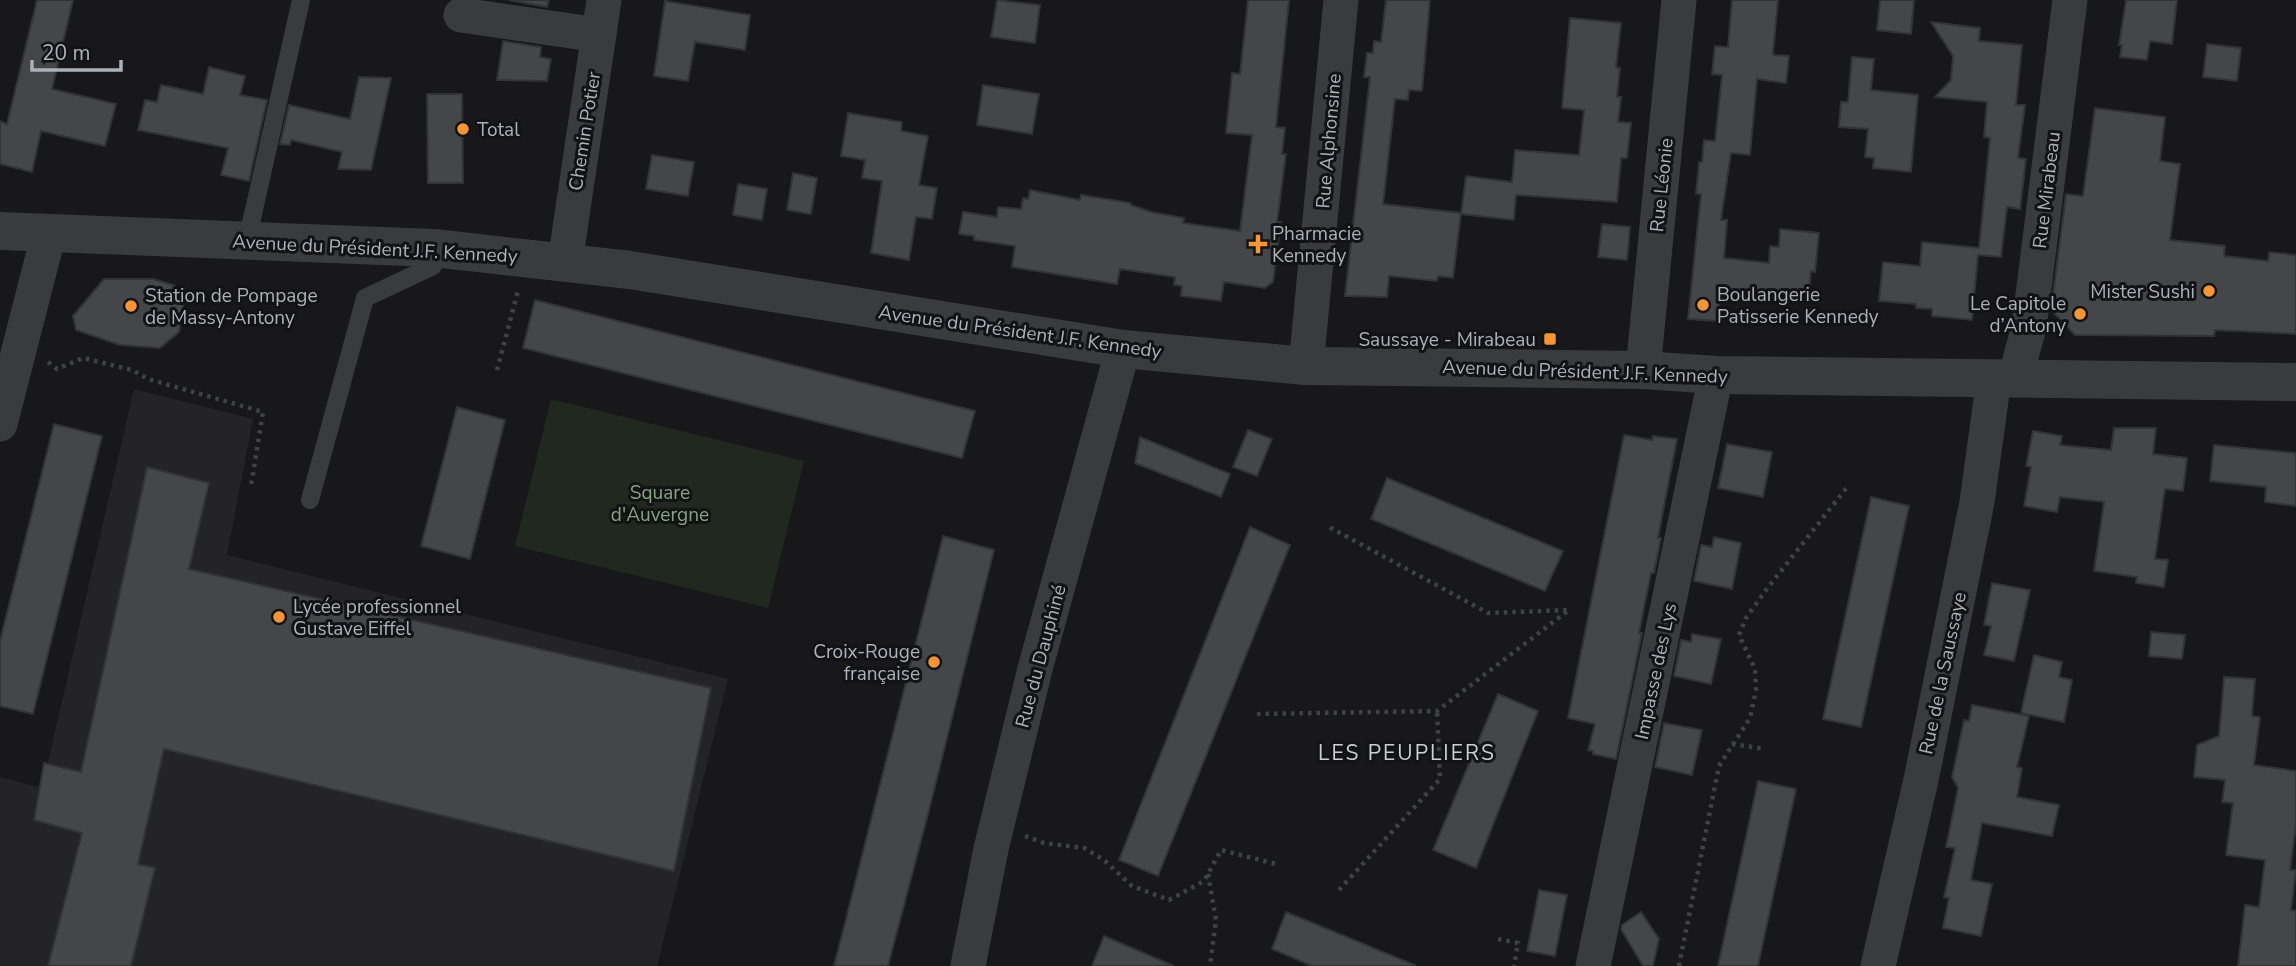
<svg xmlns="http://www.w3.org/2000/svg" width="2296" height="966" viewBox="0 0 2296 966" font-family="'Nunito Sans',sans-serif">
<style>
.built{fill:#242427}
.green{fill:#202820}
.building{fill:#44464a;stroke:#323336;stroke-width:2}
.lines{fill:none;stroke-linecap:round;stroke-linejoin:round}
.path{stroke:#3f4246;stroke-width:4.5;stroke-dasharray:3.5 5;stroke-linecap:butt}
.service{stroke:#393b3f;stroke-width:18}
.minor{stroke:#393b3f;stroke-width:35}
.tertiary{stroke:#393b3f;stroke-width:38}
.poi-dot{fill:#f49536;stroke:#131315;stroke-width:2.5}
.labels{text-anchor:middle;stroke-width:6;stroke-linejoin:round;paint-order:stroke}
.poi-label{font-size:19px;fill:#aab1ba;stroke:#131315;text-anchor:start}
.street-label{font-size:19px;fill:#aab1ba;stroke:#131315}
.park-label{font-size:19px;fill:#85a581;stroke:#131315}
.neighbourhood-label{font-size:21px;letter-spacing:2px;fill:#cbd0d6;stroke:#131315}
</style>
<rect width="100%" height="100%" fill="#18181a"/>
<polygon class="built" points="134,389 253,419 227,555 728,679 657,966 0,966 0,777 42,788"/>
<polygon class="green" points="551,399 804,461 768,608 515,546"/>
<g class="building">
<polygon points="37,0 73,0 52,89 116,104 105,146 41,131 32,172 0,164 0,121 7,124"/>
<polygon points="509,0 549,0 547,7"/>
<polygon points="997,0 1040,5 1035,43 991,37"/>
<polygon points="1248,0 1289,0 1276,127 1285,128 1282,154 1286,154 1277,222 1281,222 1273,282 1265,288 1224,282 1221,301 1181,296 1182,286 1174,285 1175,277 1120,269 1117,284 1012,267 1015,246 974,240 974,236 959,234 963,212 997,217 998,207 1021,209 1023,198 1028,199 1030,190 1080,200 1081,195 1131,203 1131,205 1151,212 1184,218 1183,223 1240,231 1252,135 1226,133 1232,73 1240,74"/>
<polygon points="1386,0 1430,0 1422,91 1409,90 1408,100 1395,99 1383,204 1461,213 1453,278 1438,276 1437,281 1389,276 1387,297 1345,296 1370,77 1364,77 1367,53 1373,53 1374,41 1381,42"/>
<polygon points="1732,0 1778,0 1773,53 1774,55 1789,56 1786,83 1757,79 1750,155 1731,153 1721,220 1727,220 1724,258 1769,263 1770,246 1779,247 1780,229 1819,233 1815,272 1811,271 1808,302 1720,296 1717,321 1688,319 1701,194 1696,194 1699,162 1702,162 1704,140 1715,141 1722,75 1712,74 1715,46 1728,47"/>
<polygon points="1880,0 1914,0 1911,34 1877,30"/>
<polygon points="2126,0 2177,0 2172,44 2150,41 2147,60 2120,57 2122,45 2119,45"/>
<polygon points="665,1 750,15 745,50 695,42 688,81 654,76"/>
<polygon points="1570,18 1621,23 1616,67 1620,68 1617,97 1621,97 1618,122 1631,123 1627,158 1621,158 1617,202 1516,195 1514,220 1461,214 1466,176 1512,182 1515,150 1579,155 1584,110 1562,108"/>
<polygon points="1931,22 1980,28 1979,41 2022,45 2016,105 2025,105 2018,158 2026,159 2020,209 2007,207 2001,257 1978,255 1972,320 1932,316 1932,309 1916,308 1916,304 1879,301 1883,262 1920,266 1922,242 1979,248 1990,138 1984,137 1987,102 1935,97 1951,80 1953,56"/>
<polygon points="503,41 541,47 540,57 551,59 547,81 497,80"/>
<polygon points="2207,44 2241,48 2237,81 2203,77"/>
<polygon points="1852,57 1874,59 1871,90 1918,95 1911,172 1873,168 1874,158 1865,157 1868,129 1839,127 1841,102 1848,102"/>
<polygon points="209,67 245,76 240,95 267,100 249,181 221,175 228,148 138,130 145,100 157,102 161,85 203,94"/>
<polygon points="359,77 391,78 371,170 338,169 342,152 291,140 290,145 280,144 289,105 350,119"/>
<polygon points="983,85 1039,94 1032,134 977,125"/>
<polygon points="427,94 462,94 463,183 428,183"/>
<polygon points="2095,108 2165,117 2160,161 2180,164 2170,240 2225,246 2224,256 2268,261 2269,252 2296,255 2296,334 2215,330 2214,336 2075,335 2051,310 2066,194 2083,196"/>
<polygon points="848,113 902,122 901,131 928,136 919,185 937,188 932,219 916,217 909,260 871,253 882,181 862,178 865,160 841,156"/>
<polygon points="652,155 694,162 688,196 646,189"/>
<polygon points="793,173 817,178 811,214 787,210"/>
<polygon points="738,184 767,189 762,220 733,215"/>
<polygon points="1602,224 1630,227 1627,260 1598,257"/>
<polygon points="104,279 153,279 173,285 185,293 179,332 160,348 120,345 76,330 73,316"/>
<polygon points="535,300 975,411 962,458 523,348"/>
<polygon points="457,407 505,420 470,559 421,546"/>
<polygon points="54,424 102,436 33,714 0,706 0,641"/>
<polygon points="2114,428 2156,428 2153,454 2187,458 2183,491 2165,489 2155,559 2168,560 2164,587 2136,583 2137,577 2094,571 2104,502 2060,497 2057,512 2024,506 2031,467 2026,466 2033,431 2062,436 2060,445 2111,450"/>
<polygon points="1248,430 1272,439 1257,476 1233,467"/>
<polygon points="1624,435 1652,440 1653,436 1677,439 1658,538 1661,538 1654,573 1651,573 1639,633 1642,633 1616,759 1593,754 1593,751 1588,750 1595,724 1568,718"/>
<polygon points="1140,437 1230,474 1221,497 1135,463"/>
<polygon points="1727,444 1772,452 1763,497 1718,488"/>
<polygon points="2214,445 2296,453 2296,506 2265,502 2266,487 2210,481"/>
<polygon points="147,467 209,483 189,569 711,688 674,871 164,749 138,864 155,868 131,966 48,966 82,833 34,820 44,763 81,772"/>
<polygon points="1387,478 1563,551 1545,591 1371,519"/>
<polygon points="1871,497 1909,506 1861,727 1823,719"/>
<polygon points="1250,527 1290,545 1158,876 1119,860"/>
<polygon points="943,536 994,550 928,814 888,966 834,966"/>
<polygon points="1714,537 1741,543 1732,589 1694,581 1701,545 1712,547"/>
<polygon points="1992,583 2030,590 2014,661 1984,655 1991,626 1984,625"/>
<polygon points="2151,632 2185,635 2182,659 2149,656"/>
<polygon points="1692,634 1721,639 1711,684 1674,676 1681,640 1691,642"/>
<polygon points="2034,655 2062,662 2059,677 2072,680 2064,722 2021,713"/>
<polygon points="2224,677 2255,679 2252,716 2260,717 2254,765 2296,771 2296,825 2290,870 2296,870 2291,910 2296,911 2296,966 2238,966 2245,905 2259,907 2265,860 2226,855 2233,803 2222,802 2225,780 2194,777 2197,745 2219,736"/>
<polygon points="1498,694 1538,711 1476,868 1433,850"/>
<polygon points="1972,705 2029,716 2017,767 2022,768 2017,797 2059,805 2052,836 1982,823 1971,880 1992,884 1981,936 1943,928 1949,898 1944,897 1955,848 1946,847 1958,788 1952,777 1964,720 1969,721"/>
<polygon points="1664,723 1702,730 1692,775 1655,767"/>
<polygon points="1758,781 1796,789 1758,966 1718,966"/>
<polygon points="1539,890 1567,895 1555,956 1527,951"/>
<polygon points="1286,912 1415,965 1414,966 1312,966 1272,949"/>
<polygon points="1641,912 1659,939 1653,966 1643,966 1621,929 1622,925"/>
<polygon points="1104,936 1174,966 1092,966"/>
</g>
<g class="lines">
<g class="path">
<polyline points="48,362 57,369 83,358 132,370 148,379 263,412 251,486"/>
<polyline points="497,370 518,291"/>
<polyline points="1257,714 1437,711 1569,610 1488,613 1329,527"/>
<polyline points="1732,744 1765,749"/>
<polyline points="1025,836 1044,843 1084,848 1104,860 1132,886 1169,900 1204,881 1221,850 1280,865"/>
<polyline points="1208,874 1216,920 1210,966"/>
<polyline points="1339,890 1440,779 1437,711"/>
<polyline points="1498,939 1518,943 1514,966"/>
<polyline points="1679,966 1719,766 1750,718 1756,690 1755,669 1739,635 1746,618 1766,590 1848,486"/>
</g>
<g class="service">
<polyline points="247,241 301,0"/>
<polyline points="310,500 365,298 433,266"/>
</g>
<g class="minor">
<polyline points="461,15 599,35"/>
<polyline points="565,262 604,0"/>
<polyline points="1306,366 1341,0"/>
<polyline points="1643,370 1679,0"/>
<polyline points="2015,378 2029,327 2070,0"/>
<polyline points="0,424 49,233"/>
<polyline points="968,966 991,849 1035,669 1123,349"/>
<polyline points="1593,966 1716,375"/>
<polyline points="1878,966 1921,780 1977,502 1994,378"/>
</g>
<polyline class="tertiary" points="0,231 434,248 630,270 1123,349 1306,366 1643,370 1716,375 2296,382"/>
</g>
<g class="poi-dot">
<circle cx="463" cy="129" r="7"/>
<path d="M1254.5 233.5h7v7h7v7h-7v7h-7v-7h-7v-7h7z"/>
<circle cx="2209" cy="291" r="7"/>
<circle cx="1703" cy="305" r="7"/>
<circle cx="131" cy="306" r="7"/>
<circle cx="2080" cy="314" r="7"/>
<rect x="1543" y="332" width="14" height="14" rx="3.5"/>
<circle cx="279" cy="617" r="7"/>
<circle cx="934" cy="662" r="7"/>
</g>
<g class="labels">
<g class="poi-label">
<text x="477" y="136">Total</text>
<text x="1272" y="240">Pharmacie<tspan x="1272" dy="22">Kennedy</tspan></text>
<text x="2195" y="298" text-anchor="end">Mister Sushi</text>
<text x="1717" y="301">Boulangerie<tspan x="1717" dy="22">Patisserie Kennedy</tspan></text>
<text x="145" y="302">Station de Pompage<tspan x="145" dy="22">de Massy-Antony</tspan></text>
<text x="2066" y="310" text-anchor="end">Le Capitole<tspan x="2066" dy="22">d’Antony</tspan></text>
<text x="1536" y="346" text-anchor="end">Saussaye - Mirabeau</text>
<text x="293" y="613">Lycée professionnel<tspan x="293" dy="22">Gustave Eiffel</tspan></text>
<text x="920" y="658" text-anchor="end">Croix-Rouge<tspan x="920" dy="22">française</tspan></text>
</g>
<g class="street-label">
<text transform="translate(584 131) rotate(-81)" y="7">Chemin Potier</text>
<text transform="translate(1328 141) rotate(-85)" y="7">Rue Alphonsine</text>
<text transform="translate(1661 185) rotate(-84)" y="7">Rue Léonie</text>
<text transform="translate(2046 190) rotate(-83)" y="7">Rue Mirabeau</text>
<text transform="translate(375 248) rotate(3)" y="7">Avenue du Président J.F. Kennedy</text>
<text transform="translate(1020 331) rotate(8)" y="7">Avenue du Président J.F. Kennedy</text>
<text transform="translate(1585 371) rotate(2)" y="7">Avenue du Président J.F. Kennedy</text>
<text transform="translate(1040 656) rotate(-75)" y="7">Rue du Dauphiné</text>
<text transform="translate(1655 671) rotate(-78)" y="7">Impasse des Lys</text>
<text transform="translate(1942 673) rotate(-78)" y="7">Rue de la Saussaye</text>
</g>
<g class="park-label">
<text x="660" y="499">Square<tspan x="660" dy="22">d'Auvergne</tspan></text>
</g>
<g class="neighbourhood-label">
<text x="1407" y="760">LES PEUPLIERS</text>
</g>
</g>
<path d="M32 60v10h89v-10" fill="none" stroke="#aab1ba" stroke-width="3.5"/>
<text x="42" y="60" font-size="21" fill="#aab1ba" stroke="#131315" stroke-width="5" paint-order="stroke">20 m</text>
</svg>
